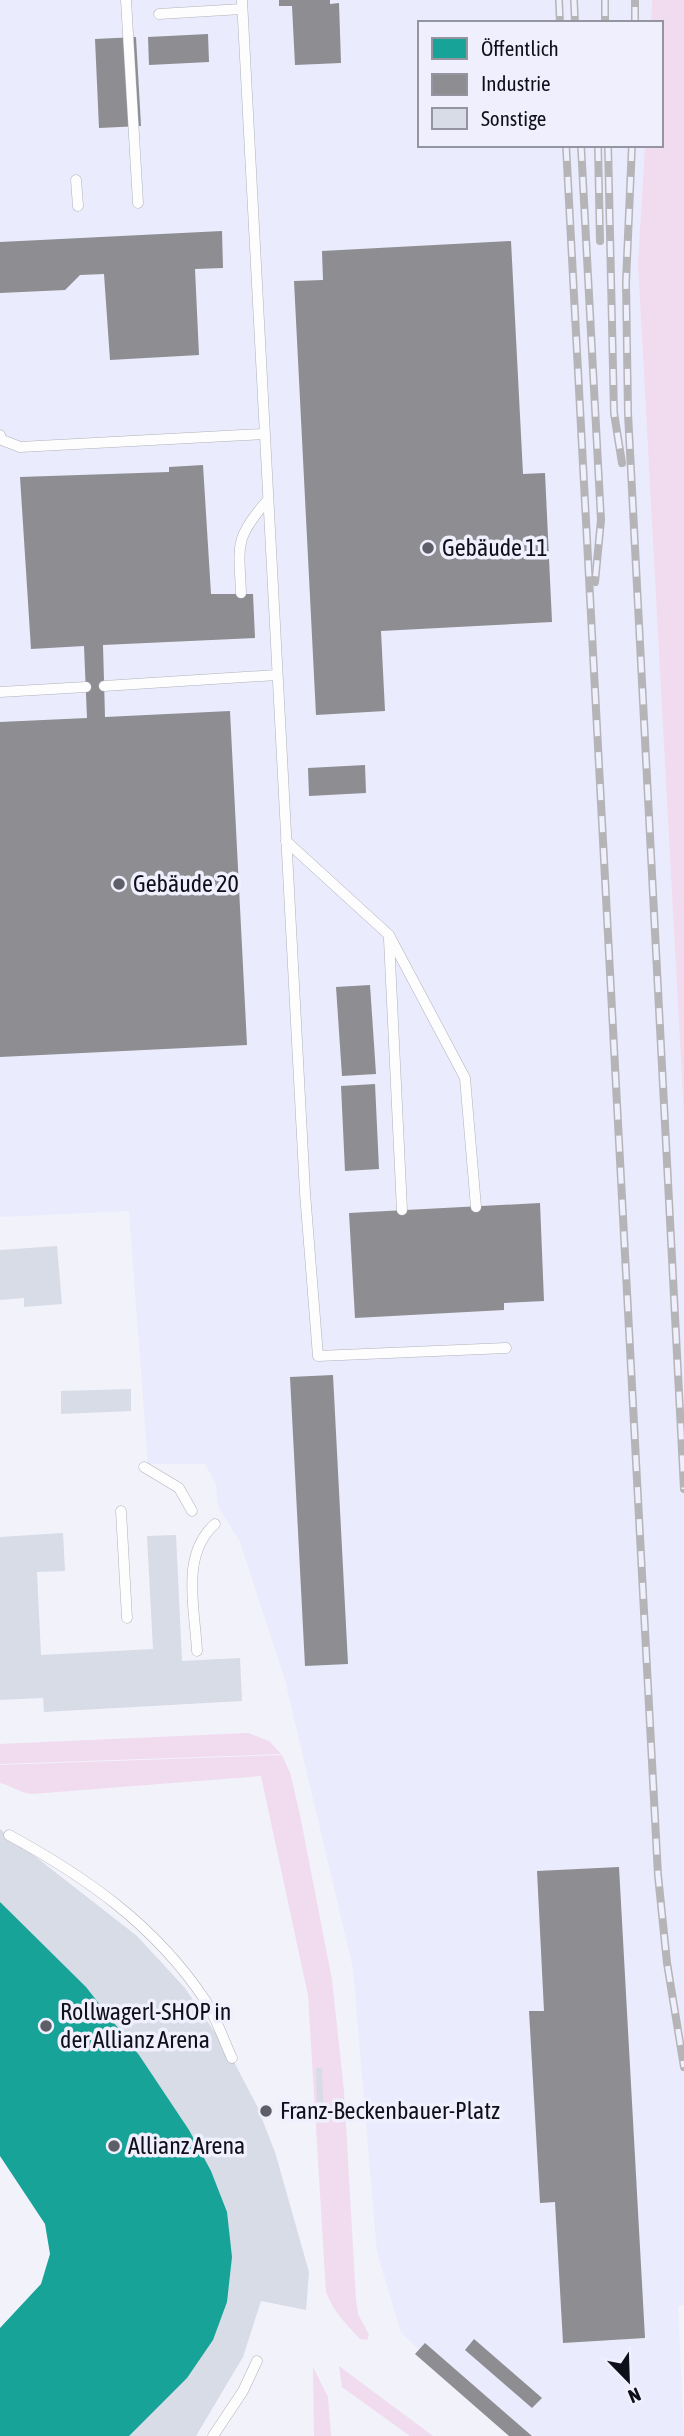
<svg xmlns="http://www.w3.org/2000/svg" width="684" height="2436" viewBox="0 0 684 2436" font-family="'Asap Condensed',sans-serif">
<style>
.built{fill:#eaebfc}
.green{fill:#f1dbee}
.public{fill:#17a398}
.industry{fill:#8d8d92}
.building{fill:#d7dce7}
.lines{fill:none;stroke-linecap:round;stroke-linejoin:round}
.service-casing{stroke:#b1b1ba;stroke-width:11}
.service{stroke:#fdfdfe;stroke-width:10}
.rail-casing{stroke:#b5b5b7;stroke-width:8}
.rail{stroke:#efeffd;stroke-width:5;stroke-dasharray:16;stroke-linecap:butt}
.poi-dot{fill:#5e5e68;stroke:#efeffd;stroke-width:2.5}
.labels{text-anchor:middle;stroke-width:7;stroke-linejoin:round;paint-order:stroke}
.poi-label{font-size:24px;fill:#0f0f1a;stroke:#efeffd;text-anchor:start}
</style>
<rect width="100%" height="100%" fill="#f2f2fa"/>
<polygon class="built" points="0,0 652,0 651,23 420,23 420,145 645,145 638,264 684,1117 684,2305 678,2306 684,2436 512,2436 401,2333 377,2252 353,1968 285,1680 240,1542 218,1506 216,1484 205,1464 148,1464 129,1211 0,1217"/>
<g class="green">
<polygon points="652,0 684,0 684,1117 638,264 645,145 661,145 661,23 651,23"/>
<polygon points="248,1733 269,1741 281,1754 0,1764 0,1744"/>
<path d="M282 1755 290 1773 300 1815 332 1980 344 2091 356 2300 358 2314 369 2335 367 2340 360 2339C346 2324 333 2311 326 2292L308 1995 261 1776 32 1794C19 1793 13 1786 0 1783V1765Z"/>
<polygon points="339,2366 433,2436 410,2436 342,2387"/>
<polygon points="313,2367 328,2397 331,2436 314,2436"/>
</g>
<polygon class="public" points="0,1864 72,1930 137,2004 191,2082 216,2124 256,2212 262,2262 255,2310 240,2354 213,2395 172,2436 0,2436 0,2328 41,2284 50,2254 45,2224 0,2156"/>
<g class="industry">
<polygon points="279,0 330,0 330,4 339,3 341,63 295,65 292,6 279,6"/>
<polygon points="208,34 209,62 149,65 148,37"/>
<polygon points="136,37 141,126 99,128 95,39"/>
<polygon points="222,231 223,268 195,269 199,355 110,360 104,274 80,275 65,290 0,293 0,242"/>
<polygon points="511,241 523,474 545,473 552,622 381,631 385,711 316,715 294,281 323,280 322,251"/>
<polygon points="203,465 211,594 253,594 255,638 103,645 105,717 230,711 247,1045 0,1057 0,722 87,718 84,646 31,649 20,477 169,472 169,467"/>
<polygon points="365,765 366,793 309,796 308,768"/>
<polygon points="370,985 376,1074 342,1076 336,987"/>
<polygon points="375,1084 379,1169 345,1171 341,1086"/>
<polygon points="540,1203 544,1301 504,1303 504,1310 355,1318 349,1213"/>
<polygon points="333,1375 348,1664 305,1666 290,1377"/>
<polygon points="619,1867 645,2338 563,2343 555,2202 540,2203 529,2011 544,2011 537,1871"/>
<polygon points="474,2339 542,2398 532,2408 465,2350"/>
<polygon points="425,2343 532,2436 509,2436 415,2354"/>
</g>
<g class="building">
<polygon points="57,1246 62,1304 24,1307 24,1298 0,1300 0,1250"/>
<polygon points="131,1389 131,1411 61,1414 61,1391"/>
<polygon points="63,1533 65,1571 37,1572 41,1655 153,1649 147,1536 176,1535 182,1661 240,1658 242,1701 44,1712 43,1698 0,1700 0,1537"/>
<polygon points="0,1829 137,1936 185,1988 232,2058 257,2106 275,2152 309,2272 306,2310 261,2301 243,2357 196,2436 129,2436 187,2378 213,2340 227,2302 232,2257 227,2212 211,2171 189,2130 139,2055 86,1987 0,1902"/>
<polygon points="316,2068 322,2068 323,2102 317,2102"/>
</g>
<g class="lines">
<g class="service-casing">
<g id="service">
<polyline points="126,0 138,203"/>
<polyline points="242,0 305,1193 318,1356 506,1348"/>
<polyline points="159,14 242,9"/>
<polyline points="76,180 78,206"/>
<polyline points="0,435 2,440 20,447 263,434"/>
<path d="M241 593C239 545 234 539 266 502"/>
<polyline points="104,686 277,675"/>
<polyline points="0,692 86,687"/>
<polyline points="286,841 389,935 465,1078 476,1207"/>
<polyline points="389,939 402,1210"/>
<polyline points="144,1467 179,1488 192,1511"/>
<polyline points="121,1511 127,1618"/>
<path d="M197 1651C195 1609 180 1555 215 1524"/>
<path d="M9 1835C86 1877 155 1925 205 2000 216 2017 223 2039 232 2058"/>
<polyline points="213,2436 243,2391 257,2361"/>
</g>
</g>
<use href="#service" class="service"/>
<g class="rail-casing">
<g id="rail">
<polyline points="559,0 560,23"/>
<polyline points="574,0 575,23"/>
<polyline points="605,0 605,23"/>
<polyline points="635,23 635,0"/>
<polyline points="566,145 658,1875 667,1963 684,2067"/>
<polyline points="581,145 601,520 595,582"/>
<polyline points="598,145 600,241"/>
<polyline points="608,145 614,413 622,463"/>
<polyline points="632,145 626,282 628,413 684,1489"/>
</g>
</g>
<use href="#rail" class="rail"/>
</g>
<g class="poi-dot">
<circle cx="428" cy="548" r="7"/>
<circle cx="119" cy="884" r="7"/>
<circle cx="46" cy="2026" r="7"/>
<circle cx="266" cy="2111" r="7"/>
<circle cx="114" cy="2146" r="7"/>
</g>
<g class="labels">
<g class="poi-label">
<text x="442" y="556">Gebäude 11</text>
<text x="133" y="892">Gebäude 20</text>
<text x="60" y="2020">Rollwagerl-SHOP in<tspan x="60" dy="28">der Allianz Arena</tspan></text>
<text x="280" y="2119">Franz-Beckenbauer-Platz</text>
<text x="128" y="2154">Allianz Arena</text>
</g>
</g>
<rect x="418" y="21" width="245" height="126" fill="#efeffd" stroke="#9595a2" stroke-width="2"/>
<rect x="432" y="38" width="35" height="21" fill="#17a398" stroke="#9595a2" stroke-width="2"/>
<text x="481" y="56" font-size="21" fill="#0f0f1a">Öffentlich</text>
<rect x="432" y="74" width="35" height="21" fill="#8d8d92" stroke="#9595a2" stroke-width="2"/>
<text x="481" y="91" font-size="21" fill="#0f0f1a">Industrie</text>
<rect x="432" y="108" width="35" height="21" fill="#d7dce7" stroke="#9595a2" stroke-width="2"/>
<text x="481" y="126" font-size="21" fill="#0f0f1a">Sonstige</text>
<g transform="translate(628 2380) rotate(157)" stroke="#efeffd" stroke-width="5" paint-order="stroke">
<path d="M0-5L12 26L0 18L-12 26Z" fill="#0f0f1a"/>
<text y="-10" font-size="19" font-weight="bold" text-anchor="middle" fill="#0f0f1a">N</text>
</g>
</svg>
